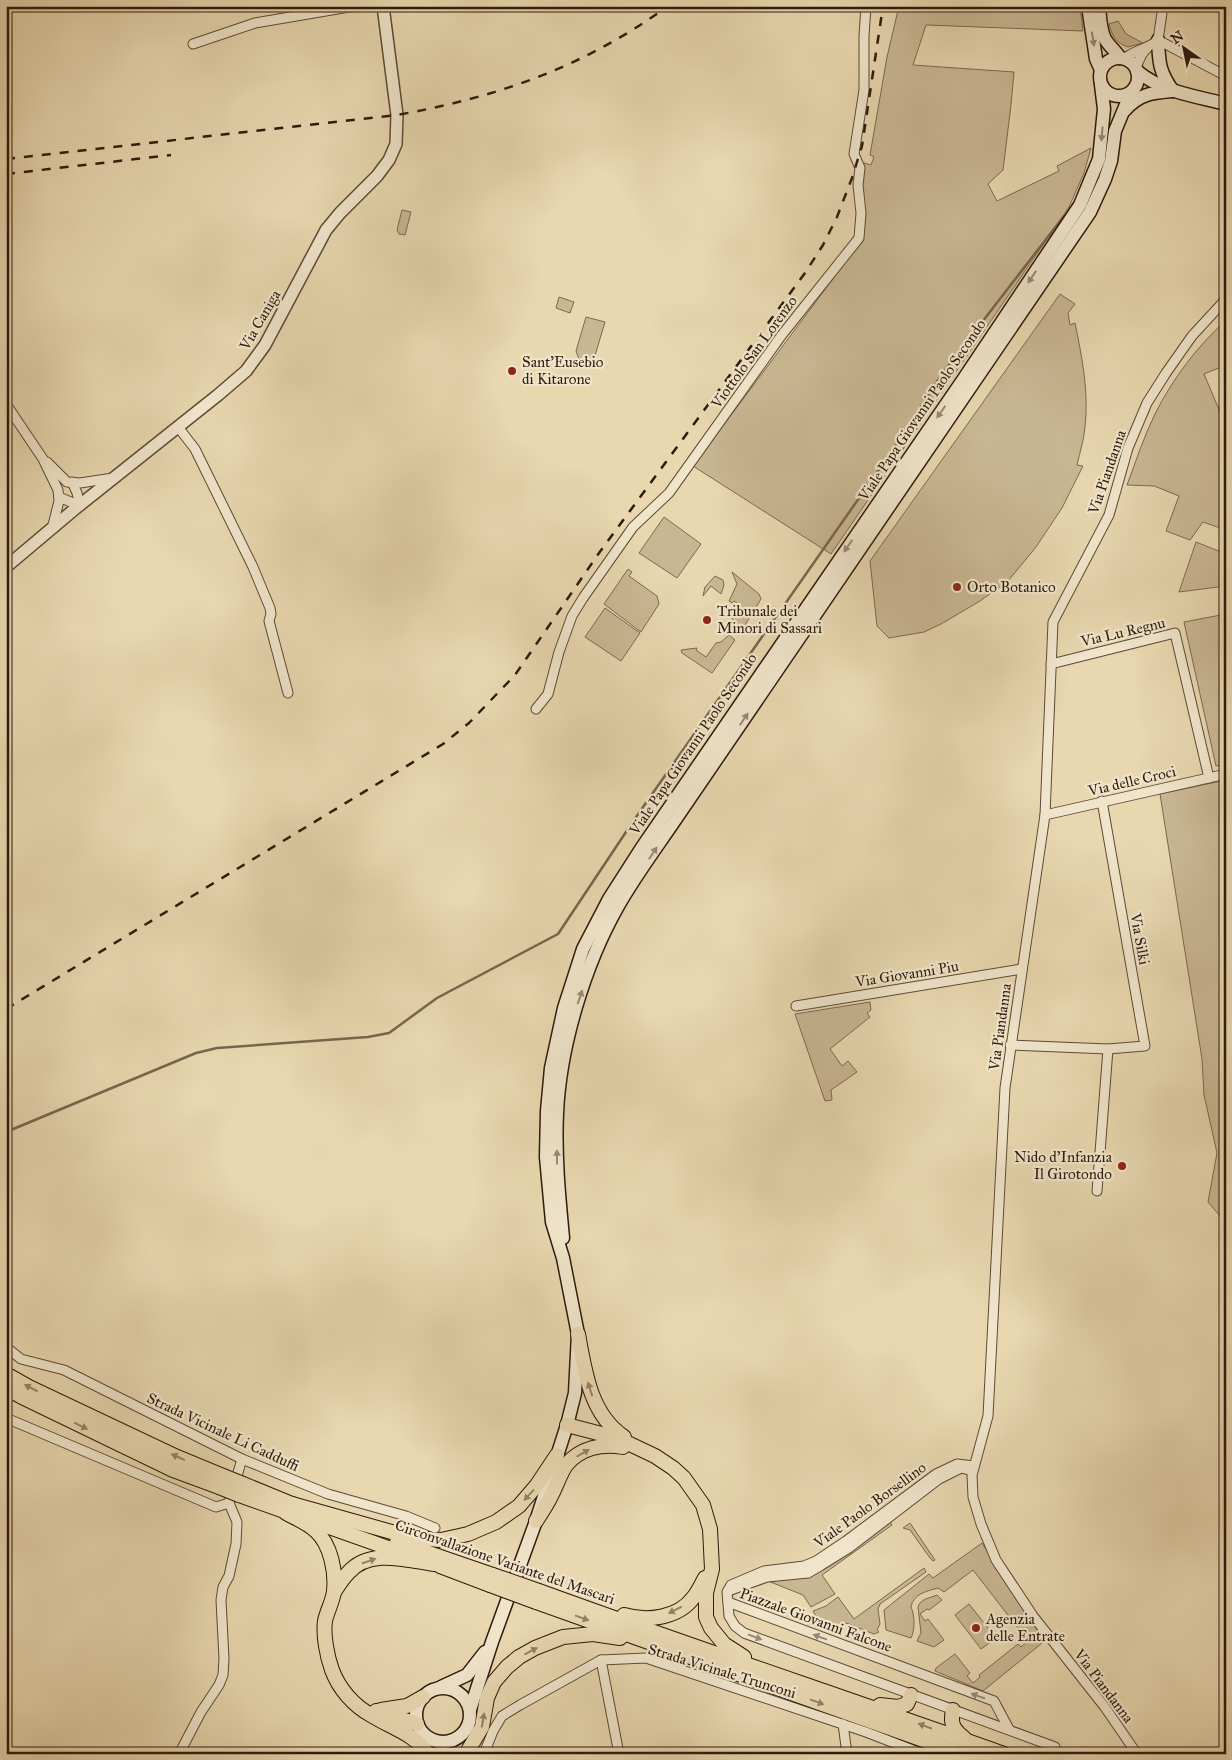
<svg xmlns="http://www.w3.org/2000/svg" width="1232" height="1760" viewBox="0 0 1232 1760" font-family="'IM FELL Great Primer',serif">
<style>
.green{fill:#c9b793;stroke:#7c6850}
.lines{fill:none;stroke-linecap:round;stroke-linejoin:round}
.stream{stroke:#78654d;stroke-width:2.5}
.minor-casing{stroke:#5d4935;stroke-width:11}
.tertiary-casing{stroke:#5d4935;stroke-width:14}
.secondary-casing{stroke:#2f1a0c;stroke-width:15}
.trunk-casing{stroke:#2f1a0c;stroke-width:16}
.minor{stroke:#f0e5cb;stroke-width:9}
.tertiary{stroke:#f0e5cb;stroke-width:11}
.secondary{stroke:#f0e5cb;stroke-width:12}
.trunk{stroke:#e8d7af;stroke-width:14}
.rail{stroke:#2f1a0c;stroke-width:2.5;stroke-dasharray:9 9;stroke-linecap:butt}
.trunk-bridge-casing{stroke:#2f1a0c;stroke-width:16;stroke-linecap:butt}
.trunk-bridge{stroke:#e8d7af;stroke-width:14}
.oneway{fill:#998a75}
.oneway2{fill:#958266}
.poi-dot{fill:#8f2418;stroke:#f0e5cb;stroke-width:2}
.labels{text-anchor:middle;stroke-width:4.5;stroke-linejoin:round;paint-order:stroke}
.street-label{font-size:15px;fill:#2f1a0c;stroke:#f0e5cb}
.poi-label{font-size:15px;fill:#2f1a0c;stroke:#f0e5cb;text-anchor:start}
</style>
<rect width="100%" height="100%" fill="#e8d7af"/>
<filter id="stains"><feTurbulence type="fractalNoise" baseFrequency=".004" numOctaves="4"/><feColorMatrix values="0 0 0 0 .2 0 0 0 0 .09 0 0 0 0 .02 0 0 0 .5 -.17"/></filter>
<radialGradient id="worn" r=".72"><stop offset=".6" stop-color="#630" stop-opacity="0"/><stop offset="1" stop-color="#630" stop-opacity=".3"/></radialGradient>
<g class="green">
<polygon points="899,6 1080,6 1083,31 926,25 913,65 1014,72 1011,105 1003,170 988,184 997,201 1059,171 1057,166 1091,148 1084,173 1069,207 831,554 693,466 862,240 858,185 864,163 871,165 874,157 870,155 887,57"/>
<path d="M1118 21 1126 34 1143 43 1128 47C1116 43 1112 36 1109 24Z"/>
<polygon points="402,210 411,212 405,235 399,234 397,230"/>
<path d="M1060 294 1075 304 1068 313 1070 325 1075 323C1082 357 1089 392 1085 427 1084 439 1080 452 1077 465L1083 466 1062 508 1036 547 1008 581 980 601 941 624 924 632 889 638 877 626 870 561Z"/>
<polygon points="559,297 574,302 570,313 556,308"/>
<polygon points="586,317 605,322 591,369 579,359 576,351"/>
<path d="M1226 320V365L1204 374 1226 426V530L1203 522 1190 540 1166 531 1179 496 1154 486 1127 485C1136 461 1144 436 1155 414 1173 378 1197 347 1226 320Z"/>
<polygon points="664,517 701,544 677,578 639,553"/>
<polygon points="1196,542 1226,554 1226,586 1179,592"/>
<polygon points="628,569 632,572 629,576 657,596 659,604 641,632 604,604"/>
<polygon points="732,572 759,594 761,599 742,630 733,627 732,619 741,606 734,601 732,603 729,601 737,584"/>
<polygon points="715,576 723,580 724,585 721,594 711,586 703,596 705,587"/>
<polygon points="605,608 640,633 621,661 585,637"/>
<polygon points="1226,614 1226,764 1216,766 1184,622"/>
<polygon points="729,635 735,640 712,673 682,653 681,650 697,648 696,650 706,657 716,643 721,642"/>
<polygon points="1226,780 1226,1223 1208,1202 1217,1153 1204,1095 1202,1059 1160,794"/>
<polygon points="870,1002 871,1010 867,1013 870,1017 830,1049 842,1066 848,1061 857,1072 831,1090 832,1100 825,1101 795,1014"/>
<polygon points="889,1520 892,1525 822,1575 835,1594 811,1607 803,1595 768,1581"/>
<polygon points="910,1523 935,1560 933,1561 930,1558 910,1530 903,1528"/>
<path d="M982 1543 1041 1634 1047 1639 983 1691 935 1671 936 1668 955 1654 970 1673 967 1676 973 1683 980 1677 979 1675 1018 1644 1021 1647 1028 1641 973 1570 944 1592 938 1588C927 1591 913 1594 911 1607 915 1615 915 1630 911 1638L886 1630 884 1610 929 1574 933 1578Z"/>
<polygon points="924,1568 926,1572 880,1604 878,1609 880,1624 877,1630 879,1632 874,1634 846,1623 834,1630 820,1623 813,1611 826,1606 838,1597 854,1619"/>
<path d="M937 1595 942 1600 929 1610 927 1609 920 1614 925 1621 928 1619 944 1640 934 1647 917 1641 921 1633 918 1607C920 1599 930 1598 937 1595Z"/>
<polygon points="969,1604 996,1638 981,1649 955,1615"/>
</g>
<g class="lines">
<polyline class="stream" points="6,1132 196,1053 217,1048 368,1037 389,1033 437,998 558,934 634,820 901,438 942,374 1064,216"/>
<g class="minor-casing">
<g id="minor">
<polyline points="1158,40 1226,76"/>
<polyline points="193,44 255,23 355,6"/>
<path d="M1124 59C1134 50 1148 49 1158 40L1163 6"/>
<polyline points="1136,67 1142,54 1148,47"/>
<polyline points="6,404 43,459 58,490 59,501 52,529"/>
<polyline points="178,427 195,449 253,567 270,608 271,614 269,621 288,693"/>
<polyline points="47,462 67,482 80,483 113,478"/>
<polyline points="59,497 80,506 77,493 72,482"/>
<polyline points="1051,664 1175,633 1209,778"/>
<polyline points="536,709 548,694 559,652 572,616 583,598 633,527 669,493 781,336 859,238 861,213 858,185 860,168 854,154 864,90 864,36 866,6"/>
<polyline points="1045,815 1226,774"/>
<polyline points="796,1006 1022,969"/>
<polyline points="1010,1045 1108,1049 1145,1046 1102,801"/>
<polyline points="1097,1191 1108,1049"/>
<polyline points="6,1347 21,1359 64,1370 242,1459 328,1494 406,1516 435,1528"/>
<polyline points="6,1418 216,1507 229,1503"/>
<polyline points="974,1466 957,1464 936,1474 846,1541 816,1561 804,1566 764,1571 731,1585 727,1592 729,1616 735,1626 744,1633 1055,1747"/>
<polyline points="728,1591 767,1577 808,1573 820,1566 849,1548 939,1479 961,1468 969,1470"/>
<polyline points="728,1602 994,1701 1009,1729"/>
<polyline points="601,1660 619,1754"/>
<polyline points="843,1724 847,1754"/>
<polyline points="179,1754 201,1712 219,1685 223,1675 224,1659 221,1600 223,1587 229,1576 236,1544 237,1522 229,1503 242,1459"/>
<polyline points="484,1754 493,1731 502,1716 520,1705 601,1660 646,1658 866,1732 923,1754"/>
<polyline points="1137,1754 1104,1706 1033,1616 996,1560 981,1524 973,1497 972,1475 988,1416 1005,1088 1045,815 1053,622 1109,515 1128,448 1147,403 1166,373 1192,336 1226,299"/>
</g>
</g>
<g class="tertiary-casing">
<polyline id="tertiary" points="6,567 76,508 218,395 246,371 265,345 326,230 340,213 377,176 389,160 396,144 397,115 383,6"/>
</g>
<g class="secondary-casing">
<g id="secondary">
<polyline points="1088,6 1096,59 1101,70"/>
<path d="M1099 6C1100 17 1100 29 1105 39 1109 46 1116 51 1120 58"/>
<path d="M1158 40C1159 63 1159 71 1173 91"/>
<circle cx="1119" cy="77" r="19"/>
<path d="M1137 71C1162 92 1195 96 1226 104"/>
<path d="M1125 110C1139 94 1151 93 1172 91"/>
<path d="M563 1238C559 1196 555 1155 557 1113 560 1046 585 964 618 906 635 876 656 848 675 820L1090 212 1105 179 1111 161 1115 131 1127 102V95"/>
<polyline points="441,1687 467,1675 485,1652"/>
<circle cx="443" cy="1715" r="27"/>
<polyline points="470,1710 492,1642 536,1521 567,1425 575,1393 578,1334 563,1258 552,1222 546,1157 547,1111 551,1068 564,1008 583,949 609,899 641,849 963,380 1080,205 1099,159 1104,109 1101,85"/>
</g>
</g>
<g class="trunk-casing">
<g id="trunk">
<path d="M578 1334C585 1372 590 1414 624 1437"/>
<polyline points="6,1374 29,1387 177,1457 223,1476"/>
<polyline points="6,1388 22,1397 173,1470 219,1487"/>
<polyline points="567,1425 617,1438 655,1456 673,1468 684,1478 703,1505 710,1529 712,1569 706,1593 706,1617 711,1628 724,1644 744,1657"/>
<polyline points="243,1484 299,1507"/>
<polyline points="239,1495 408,1555"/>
<polyline points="292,1504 413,1538 441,1540 468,1534 496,1522 519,1506 537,1485 557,1455"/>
<path d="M286 1513C295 1518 308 1523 316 1531 331 1545 336 1572 334 1591 333 1601 327 1611 325 1621 323 1635 327 1656 332 1670 339 1689 354 1706 371 1715 390 1727 415 1734 428 1754"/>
<path d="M536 1521C542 1512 548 1503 552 1494 557 1484 560 1474 566 1465 580 1448 602 1443 623 1447"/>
<polyline points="397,1542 493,1575"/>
<polyline points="440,1566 490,1585"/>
<path d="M539 1591C693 1647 849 1699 1004 1754"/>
<path d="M334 1592C338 1586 342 1579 348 1573 369 1548 406 1560 434 1564"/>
<polyline points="536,1602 963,1754"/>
<path d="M624 1615C647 1622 678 1618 693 1598 698 1592 701 1585 705 1578"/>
<polyline points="880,1705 898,1707 907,1704 911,1695"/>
<polyline points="381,1710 407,1706 423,1697"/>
<path d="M953 1710C950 1724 953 1729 964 1738"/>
<polyline points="376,1711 417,1724"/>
<polyline points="466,1754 482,1727 487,1698 494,1682 507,1667 519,1657 535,1648 563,1637 593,1634 620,1638"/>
</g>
</g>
<use href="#minor" class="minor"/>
<use href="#tertiary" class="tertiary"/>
<use href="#secondary" class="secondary"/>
<use href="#trunk" class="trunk"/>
<g class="rail">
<path d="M6 159 397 115C498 97 584 67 668 6"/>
<polyline points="6,174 171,155"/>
<polyline points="6,1009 443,744 469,723 515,675 599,553 805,273 823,245 837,217 852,178 862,146 883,6"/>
</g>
<g class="trunk-bridge-casing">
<g id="trunk-bridge">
<polyline points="223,1476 243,1484"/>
<polyline points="219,1487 239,1495"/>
<polyline points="493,1575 539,1591"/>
<polyline points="490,1585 536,1602"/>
</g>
</g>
<use href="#trunk-bridge" class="trunk-bridge"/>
</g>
<defs><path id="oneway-solid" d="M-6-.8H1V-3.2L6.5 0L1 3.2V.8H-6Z" transform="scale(1.25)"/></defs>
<g class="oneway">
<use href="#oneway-solid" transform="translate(1093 39) rotate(81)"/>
<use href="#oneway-solid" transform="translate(1102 134) rotate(95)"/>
<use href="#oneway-solid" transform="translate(1032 277) rotate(124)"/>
<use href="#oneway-solid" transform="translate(941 412) rotate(125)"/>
<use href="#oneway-solid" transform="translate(848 546) rotate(125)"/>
<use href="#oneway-solid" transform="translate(744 719) rotate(-56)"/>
<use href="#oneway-solid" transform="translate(653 853) rotate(-57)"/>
<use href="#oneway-solid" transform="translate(580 997) rotate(-71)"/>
<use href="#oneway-solid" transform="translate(557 1157) rotate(-90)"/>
<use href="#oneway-solid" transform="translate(755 1637) rotate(21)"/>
<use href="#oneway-solid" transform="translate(820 1637) rotate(-160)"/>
<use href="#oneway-solid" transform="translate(978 1696) rotate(-161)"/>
</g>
<g class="oneway2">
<use href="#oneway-solid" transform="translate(31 1388) rotate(-153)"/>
<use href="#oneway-solid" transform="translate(590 1389) rotate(-108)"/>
<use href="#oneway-solid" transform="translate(81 1426) rotate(26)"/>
<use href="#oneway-solid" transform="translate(583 1453) rotate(-30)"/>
<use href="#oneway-solid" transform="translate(178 1457) rotate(-156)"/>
<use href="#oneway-solid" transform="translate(529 1495) rotate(132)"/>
<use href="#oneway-solid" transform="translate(369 1561) rotate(-19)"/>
<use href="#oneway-solid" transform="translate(675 1610) rotate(153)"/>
<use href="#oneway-solid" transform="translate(582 1618) rotate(20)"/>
<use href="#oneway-solid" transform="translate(531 1651) rotate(-28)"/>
<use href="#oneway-solid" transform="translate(817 1702) rotate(20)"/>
<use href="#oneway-solid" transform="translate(483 1720) rotate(-81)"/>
<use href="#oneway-solid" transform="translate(925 1726) rotate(-160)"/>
</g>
<g class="poi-dot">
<circle cx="512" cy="371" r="5"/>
<circle cx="957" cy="587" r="5"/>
<circle cx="707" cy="620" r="5"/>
<circle cx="1122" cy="1166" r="5"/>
<circle cx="976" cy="1628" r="5"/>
</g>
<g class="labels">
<g class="street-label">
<text transform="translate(260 320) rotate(-60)" y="5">Via Caniga</text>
<text transform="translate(754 352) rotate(-54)" y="5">Viottolo San Lorenzo</text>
<text transform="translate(922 410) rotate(-56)" y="5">Viale Papa Giovanni Paolo Secondo</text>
<text transform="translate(1107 472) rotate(-71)" y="5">Via Piandanna</text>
<text transform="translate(1123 632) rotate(-13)" y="5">Via Lu Regnu</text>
<text transform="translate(693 744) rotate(-56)" y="5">Viale Papa Giovanni Paolo Secondo</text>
<text transform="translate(1132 781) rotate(-13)" y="5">Via delle Croci</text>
<text transform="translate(1140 939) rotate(80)" y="5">Via Silki</text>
<text transform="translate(907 974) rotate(-9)" y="5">Via Giovanni Piu</text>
<text transform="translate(1000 1027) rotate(-82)" y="5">Via Piandanna</text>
<text transform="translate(223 1432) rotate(25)" y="5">Strada Vicinale Li Cadduffi</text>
<text transform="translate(870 1505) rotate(-36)" y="5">Viale Paolo Borsellino</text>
<text transform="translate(505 1562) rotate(19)" y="5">Circonvallazione Variante del Mascari</text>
<text transform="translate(816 1620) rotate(20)" y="5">Piazzale Giovanni Falcone</text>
<text transform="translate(722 1671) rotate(17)" y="5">Strada Vicinale Trunconi</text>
<text transform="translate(1104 1686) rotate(53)" y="5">Via Piandanna</text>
</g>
<g class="poi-label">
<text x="522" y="367">Sant'Eusebio<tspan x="522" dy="17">di Kitarone</tspan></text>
<text x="967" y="592">Orto Botanico</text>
<text x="717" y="616">Tribunale dei<tspan x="717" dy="17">Minori di Sassari</tspan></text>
<text x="1112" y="1162" text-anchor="end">Nido d'Infanzia<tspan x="1112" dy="17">Il Girotondo</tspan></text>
<text x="986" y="1624">Agenzia<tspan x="986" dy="17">delle Entrate</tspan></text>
</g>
</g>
<rect width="1232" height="1760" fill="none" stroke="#e8d7af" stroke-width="25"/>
<rect x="8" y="8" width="1217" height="1745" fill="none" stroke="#2f1a0c" stroke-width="2.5"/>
<rect x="12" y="12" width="1207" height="1735" fill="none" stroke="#2f1a0c"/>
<g transform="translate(1184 48) rotate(327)" stroke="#f0e5cb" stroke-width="4" paint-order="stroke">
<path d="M0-4L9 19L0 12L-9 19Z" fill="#2f1a0c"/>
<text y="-8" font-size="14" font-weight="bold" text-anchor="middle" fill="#2f1a0c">N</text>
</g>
<rect width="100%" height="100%" filter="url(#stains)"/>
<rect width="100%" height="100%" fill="url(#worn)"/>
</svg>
